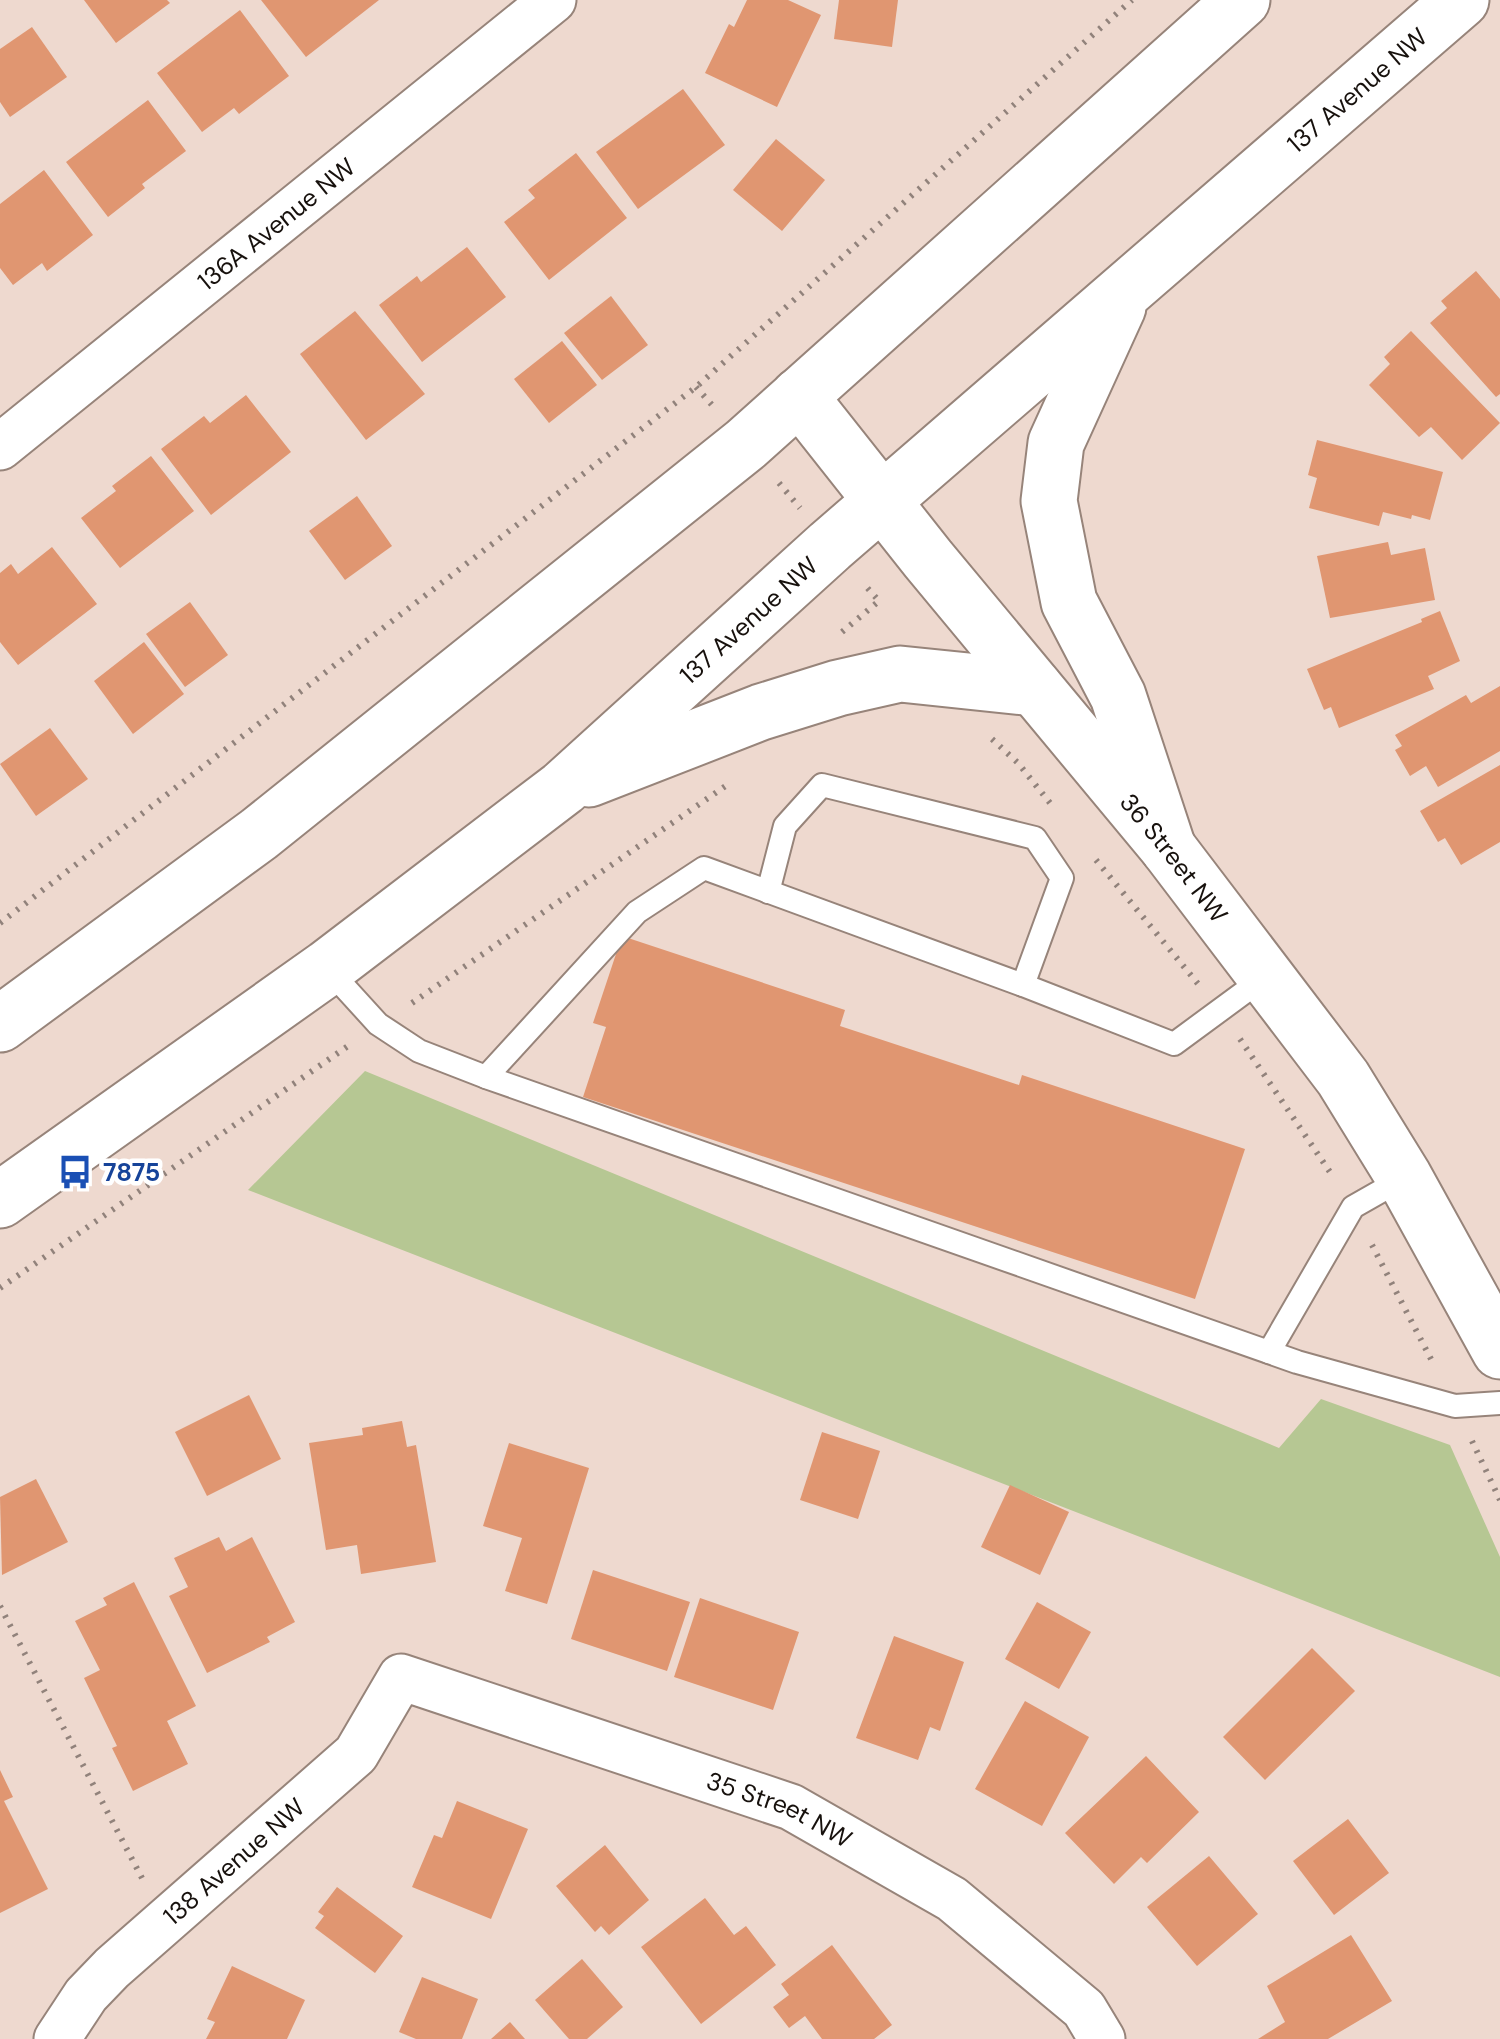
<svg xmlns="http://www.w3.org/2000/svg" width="1500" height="2039" viewBox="0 0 1500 2039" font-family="'DM Sans',sans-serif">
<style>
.green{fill:#b6c793}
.building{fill:#e09671}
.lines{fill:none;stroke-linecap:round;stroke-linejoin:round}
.service-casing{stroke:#97847a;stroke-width:26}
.minor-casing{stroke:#97847a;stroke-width:49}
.tertiary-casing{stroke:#97847a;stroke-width:59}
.secondary-casing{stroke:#97847a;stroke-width:59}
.path{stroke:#91827b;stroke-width:6;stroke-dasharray:2.5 8;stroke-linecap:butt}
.service{stroke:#fff;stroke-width:22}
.minor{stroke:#fff;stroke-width:45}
.tertiary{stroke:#fff;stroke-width:55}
.secondary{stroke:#fff;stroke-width:55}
.labels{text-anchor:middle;stroke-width:9;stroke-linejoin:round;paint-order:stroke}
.street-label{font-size:25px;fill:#17110d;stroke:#fff}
.transit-label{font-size:25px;font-weight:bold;fill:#164399;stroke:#fff;text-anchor:start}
</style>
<rect width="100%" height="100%" fill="#eed9cf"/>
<polygon class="green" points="365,1071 1279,1448 1321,1399 1450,1445 1500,1557 1500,1677 248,1190"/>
<g class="building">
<polygon points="84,0 167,0 170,3 116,43"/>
<polygon points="261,0 379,0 306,57"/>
<polygon points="747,0 788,0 821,15 777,107 705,73 729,24 734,27"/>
<polygon points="839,0 898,0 892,47 834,39"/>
<polygon points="240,10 289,76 239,114 234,108 202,132 157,73"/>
<polygon points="32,27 67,77 10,117 0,102 0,49"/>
<polygon points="683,89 725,145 638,209 596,152"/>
<polygon points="148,100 186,151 142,184 145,188 108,217 66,162"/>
<polygon points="776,139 825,180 782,231 733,190"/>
<polygon points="576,153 627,218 549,280 504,222 535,198 528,190"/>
<polygon points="44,170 93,235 47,271 42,263 13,285 0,268 0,204"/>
<polygon points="467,247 506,297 422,362 379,305 417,276 421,282"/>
<polygon points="1476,271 1500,299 1500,394 1496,397 1430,323 1447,308 1441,301"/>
<polygon points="611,296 648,345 602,380 564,333"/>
<polygon points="355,311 425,394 366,440 300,354"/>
<polygon points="1411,331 1500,423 1462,460 1431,427 1419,437 1369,385 1390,364 1384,357"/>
<polygon points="562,341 597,385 549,423 514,379"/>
<polygon points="246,395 291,452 211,515 161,449 204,416 210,423"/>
<polygon points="1317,440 1443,472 1430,520 1412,515 1411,519 1383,512 1379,526 1309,508 1317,478 1308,475"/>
<polygon points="151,456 194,511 120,568 81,518 116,491 112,486"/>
<polygon points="357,496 392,546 345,580 309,531"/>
<polygon points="1388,542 1391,555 1425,548 1435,600 1330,618 1317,556"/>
<polygon points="52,547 97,604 18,665 0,642 0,573 11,564 18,574"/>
<polygon points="190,602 228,655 185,687 146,634"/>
<polygon points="1440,611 1460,661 1428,676 1434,689 1339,728 1331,707 1324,710 1307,669 1422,622 1421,619"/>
<polygon points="144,642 184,694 133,734 94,681"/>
<polygon points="1500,686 1500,751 1438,787 1426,766 1410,776 1395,750 1402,746 1395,735 1466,695 1471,703"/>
<polygon points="50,728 88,779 36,816 0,764"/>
<polygon points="1500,765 1500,842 1461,865 1445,838 1438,842 1420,811"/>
<polygon points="622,936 845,1010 840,1026 1019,1085 1022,1075 1245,1149 1195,1299 583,1097 606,1027 593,1023"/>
<polygon points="249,1395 281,1459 207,1496 175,1432"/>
<polygon points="402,1421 407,1447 416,1445 436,1562 361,1574 357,1545 326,1550 309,1443 363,1435 362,1428"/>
<polygon points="822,1432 880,1451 858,1519 800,1500"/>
<polygon points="509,1443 589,1468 547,1604 505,1591 522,1538 483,1526"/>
<polygon points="36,1479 68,1542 2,1575 0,1497"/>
<polygon points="1010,1485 1069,1512 1040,1575 981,1547"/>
<polygon points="219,1537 226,1551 252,1537 295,1622 267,1637 270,1642 207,1673 169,1596 188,1587 174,1558"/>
<polygon points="593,1570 690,1602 667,1671 571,1639"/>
<polygon points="134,1582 196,1706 167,1721 188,1764 133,1791 112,1748 117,1746 84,1678 100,1670 75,1621 107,1605 103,1598"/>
<polygon points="700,1598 799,1632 773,1710 674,1677"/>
<polygon points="1037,1602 1091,1632 1059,1689 1005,1659"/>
<polygon points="894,1636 964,1662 940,1731 930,1727 918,1760 856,1738"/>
<polygon points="1312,1648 1355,1691 1265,1780 1223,1737"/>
<polygon points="1025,1701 1089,1737 1042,1826 975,1789"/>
<polygon points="1146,1756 1199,1812 1147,1863 1141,1857 1114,1884 1065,1833"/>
<polygon points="0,1770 13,1797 4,1801 48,1889 0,1913"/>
<polygon points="457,1801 528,1829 491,1919 412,1887 434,1835 442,1838"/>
<polygon points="1348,1819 1389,1873 1334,1915 1293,1861"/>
<polygon points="605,1845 649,1900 609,1935 601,1926 595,1932 556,1886"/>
<polygon points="1209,1856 1258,1914 1197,1966 1147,1907"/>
<polygon points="337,1887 403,1936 375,1973 315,1928 324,1916 318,1912"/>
<polygon points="705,1898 734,1935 746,1926 776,1965 701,2024 641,1947"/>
<polygon points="1351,1935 1392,2001 1328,2039 1258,2039 1285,2022 1267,1986"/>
<polygon points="832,1945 892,2025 874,2039 822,2039 805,2016 789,2028 773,2007 789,1995 781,1984"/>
<polygon points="582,1959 623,2007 587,2039 569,2039 535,2000"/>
<polygon points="232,1966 305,2000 287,2039 206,2039 215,2022 207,2019"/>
<polygon points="422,1977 478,1999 462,2039 416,2039 399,2032"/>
<polygon points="510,2022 525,2039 491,2039"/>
</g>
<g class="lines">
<g class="service-casing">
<g id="service">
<polyline points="768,892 785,826 822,785 1035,838 1062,878 1023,985"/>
<polyline points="327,968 378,1024 419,1051 486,1077 637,912 704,868 1023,985 1174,1044 1265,977"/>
<polyline points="486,1077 1297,1362 1455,1406 1500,1403"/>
<polyline points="1269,1352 1353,1207 1404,1178"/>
</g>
</g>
<g class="minor-casing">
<g id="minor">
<path id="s1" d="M0 447 553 0"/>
<path id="s2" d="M57 2039 86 1995 112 1968 356 1754 401 1677 791 1807 952 1899 1084 2009 1102 2039"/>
</g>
</g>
<g class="tertiary-casing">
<g id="tertiary">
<path id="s3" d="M799 396 928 559 1168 848 1343 1078 1404 1177 1500 1351"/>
</g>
</g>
<g class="secondary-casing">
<g id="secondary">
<polyline points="1118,307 1056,443 1049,501 1069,602 1118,696 1168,848"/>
<polyline points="589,779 761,712 838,688 900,674 1035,688"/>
<polyline points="0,1024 259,834 746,444 1242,0"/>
<path id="s4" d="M0 1200 327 968 563 788 830 546 1461 0"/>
</g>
</g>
<g class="path">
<polyline points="696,387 712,405"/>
<polyline points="779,483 800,508"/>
<polyline points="842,632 879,601 863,583"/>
<polyline points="992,739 1018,763 1050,803"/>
<polyline points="1096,860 1199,985"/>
<polyline points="0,923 696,387 1132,0"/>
<polyline points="412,1003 727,785"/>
<polyline points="1240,1039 1334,1178"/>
<polyline points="1372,1245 1433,1363"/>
<polyline points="0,1288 348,1046"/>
<polyline points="1472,1441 1500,1500"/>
<polyline points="0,1606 144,1882"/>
</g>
<use href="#service" class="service"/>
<use href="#minor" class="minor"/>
<use href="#tertiary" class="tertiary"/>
<use href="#secondary" class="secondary"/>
</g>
<defs>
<g id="bus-bare" transform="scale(2.7)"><path d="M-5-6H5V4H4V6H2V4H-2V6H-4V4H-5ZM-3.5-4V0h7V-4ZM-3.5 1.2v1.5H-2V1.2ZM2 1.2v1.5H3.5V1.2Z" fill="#1a4fb4" stroke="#fff" stroke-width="2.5" paint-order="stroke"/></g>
</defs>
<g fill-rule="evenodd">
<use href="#bus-bare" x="75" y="1172"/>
</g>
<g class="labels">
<g class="street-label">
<text dy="9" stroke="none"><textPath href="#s4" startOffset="1755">137 Avenue NW</textPath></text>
<text dy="9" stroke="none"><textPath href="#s1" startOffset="355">136A Avenue NW</textPath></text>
<text dy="9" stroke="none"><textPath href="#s4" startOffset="948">137 Avenue NW</textPath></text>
<text dy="9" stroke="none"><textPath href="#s3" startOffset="595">36 Street NW</textPath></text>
<text dy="9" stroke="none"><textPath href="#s2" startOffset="905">35 Street NW</textPath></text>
<text dy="9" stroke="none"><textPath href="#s2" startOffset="252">138 Avenue NW</textPath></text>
</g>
<g class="transit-label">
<text x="103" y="1181">7875</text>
</g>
</g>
</svg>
